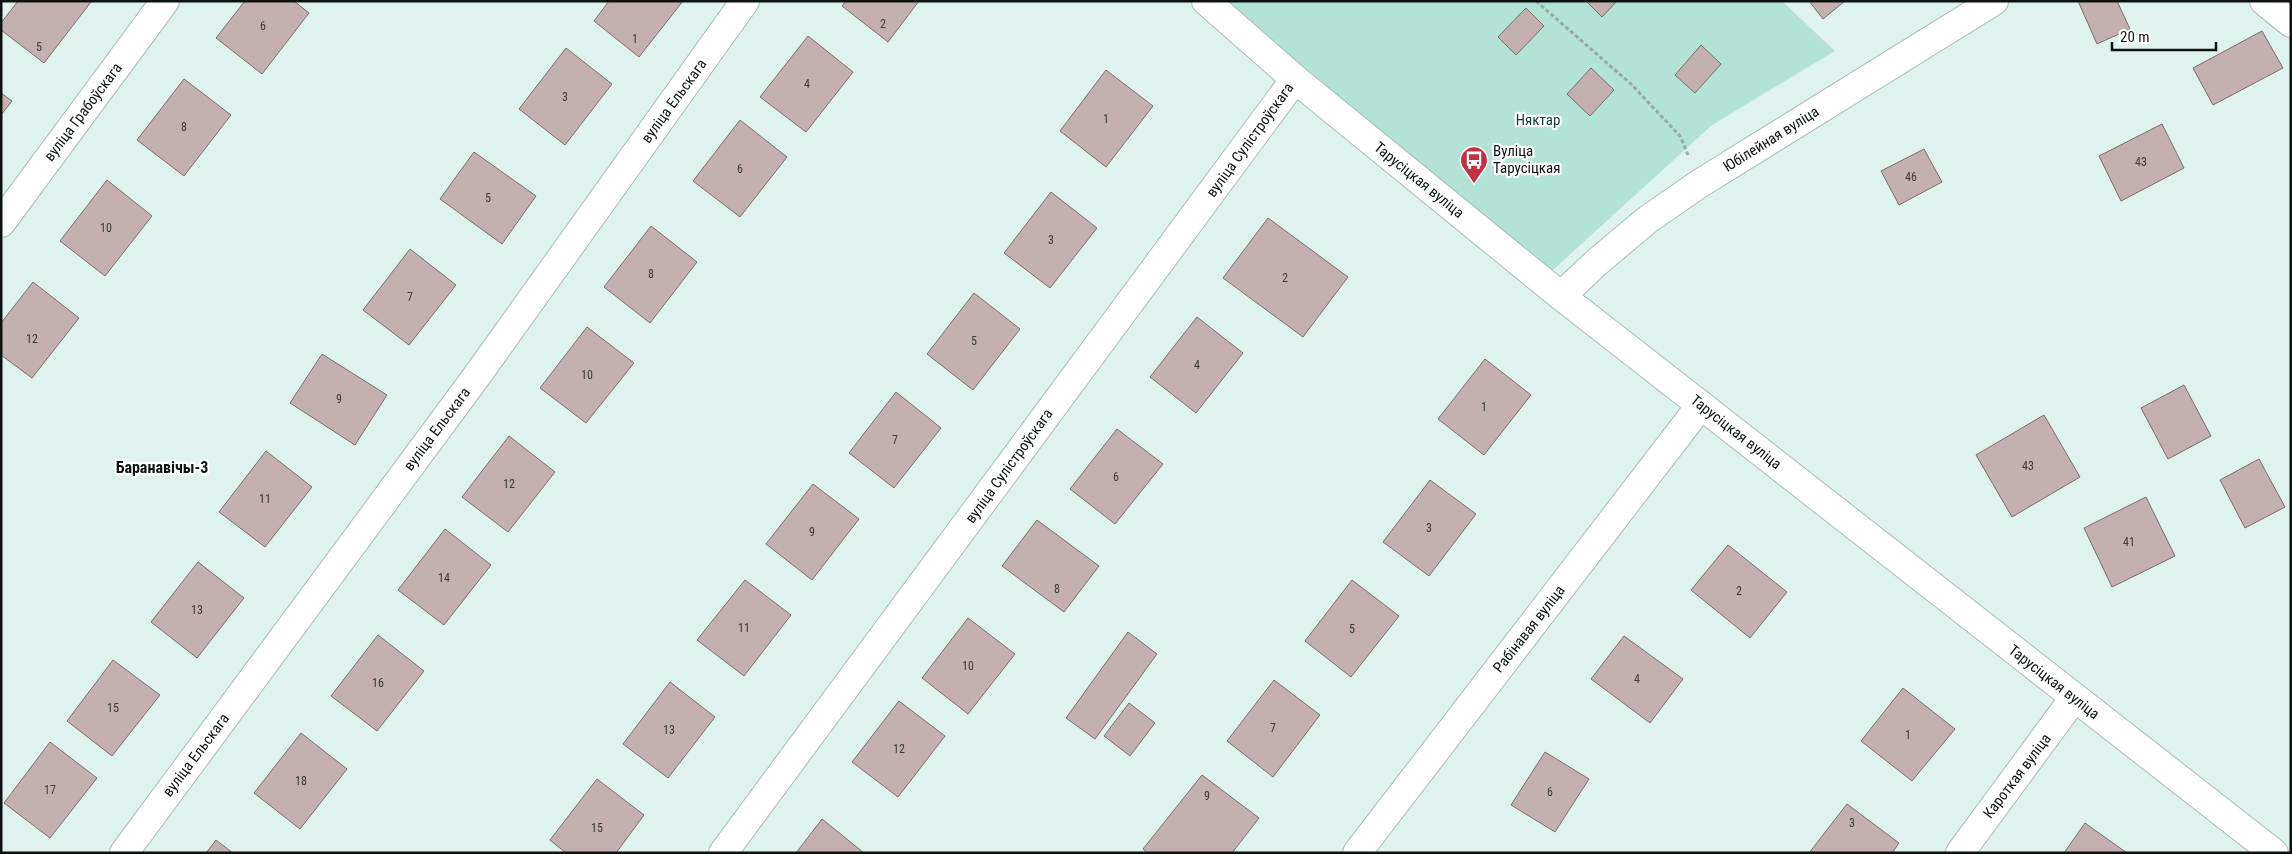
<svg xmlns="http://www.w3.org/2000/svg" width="2292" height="854" viewBox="0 0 2292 854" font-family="'Roboto Condensed',sans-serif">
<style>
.green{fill:#b2e3d6}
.building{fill:#c4b0b0;stroke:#7d6b6b}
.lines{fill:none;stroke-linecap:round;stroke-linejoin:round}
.minor-casing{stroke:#a9bcb7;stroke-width:30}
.path{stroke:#99a9a5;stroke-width:3;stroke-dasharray:4 2.5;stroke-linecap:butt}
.minor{stroke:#fff;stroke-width:28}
.labels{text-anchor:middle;stroke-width:4.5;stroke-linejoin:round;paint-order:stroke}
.number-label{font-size:12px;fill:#3a3a39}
.street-label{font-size:15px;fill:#0c1311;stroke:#fff}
.park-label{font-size:15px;fill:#103e35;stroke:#fff}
.poi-label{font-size:15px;fill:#0c1311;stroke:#fff;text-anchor:start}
.neighbourhood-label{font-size:16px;font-weight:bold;fill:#0c1311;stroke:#fff}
</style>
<rect width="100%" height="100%" fill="#dff3ee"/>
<polygon class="green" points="1211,1 1782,1 1835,51 1712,125 1542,280"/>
<g class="building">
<polygon points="18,1 89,1 91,2 44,63 1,30 1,23"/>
<polygon points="245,1 294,1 309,13 262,74 216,38"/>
<polygon points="609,1 683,1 639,57 594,21"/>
<polygon points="846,1 919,1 888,42 842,6"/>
<polygon points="1586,1 1617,1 1602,17"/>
<polygon points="1809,1 1845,1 1823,19"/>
<polygon points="2078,1 2117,1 2130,29 2097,44"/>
<polygon points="1526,8 1544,26 1516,55 1498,37"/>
<polygon points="2262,31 2283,68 2213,105 2193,68"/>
<polygon points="808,36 853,72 806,132 760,97"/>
<polygon points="1701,45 1721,64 1695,93 1675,75"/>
<polygon points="566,48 612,84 565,145 519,109"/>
<polygon points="1591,68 1614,90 1590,116 1567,94"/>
<polygon points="1106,70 1153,106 1106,167 1060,131"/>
<polygon points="184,79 231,115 184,176 137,140"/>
<polygon points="1,93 12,101 1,115"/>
<polygon points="740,120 787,157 740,217 693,181"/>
<polygon points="2162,124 2184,168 2121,201 2099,156"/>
<polygon points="1924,149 1942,182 1899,205 1881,171"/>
<polygon points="474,152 536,196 502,244 440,199"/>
<polygon points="107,180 152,216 105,276 60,241"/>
<polygon points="1051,192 1097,228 1050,288 1004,253"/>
<polygon points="1268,218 1348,277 1303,337 1223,278"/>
<polygon points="651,226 697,262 650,323 604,287"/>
<polygon points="410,249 456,285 409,345 363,310"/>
<polygon points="33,282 79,318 32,378 1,355 1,323"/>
<polygon points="974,293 1020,329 973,390 927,354"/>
<polygon points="1197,317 1243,353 1196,413 1150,377"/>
<polygon points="587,327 634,363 586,423 540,388"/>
<polygon points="322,354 387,395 355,445 290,403"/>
<polygon points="1485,359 1531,395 1484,455 1438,419"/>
<polygon points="2184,385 2211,436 2168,459 2141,408"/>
<polygon points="896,392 941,428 894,488 849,453"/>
<polygon points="2044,415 2080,477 2012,517 1976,455"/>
<polygon points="1117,429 1163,464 1115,524 1070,489"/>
<polygon points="509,436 555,472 508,532 462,497"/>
<polygon points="266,451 312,487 265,547 219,512"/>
<polygon points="2259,459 2285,507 2245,528 2220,480"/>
<polygon points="1430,480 1476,514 1429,576 1383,542"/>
<polygon points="813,484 859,519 812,580 766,544"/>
<polygon points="2146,497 2175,556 2112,587 2084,528"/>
<polygon points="1037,520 1099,566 1064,612 1002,566"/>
<polygon points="445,529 491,565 444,625 398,590"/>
<polygon points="1728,545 1787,592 1750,638 1691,590"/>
<polygon points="198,562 244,598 197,658 151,622"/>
<polygon points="745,580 791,615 744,676 697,640"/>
<polygon points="1352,580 1399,616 1351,677 1305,641"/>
<polygon points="968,618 1015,654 968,714 922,678"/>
<polygon points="1128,632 1157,654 1095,739 1066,718"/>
<polygon points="378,635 424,671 377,731 331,696"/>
<polygon points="1624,636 1683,679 1650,723 1591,679"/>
<polygon points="113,660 160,695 112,756 67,721"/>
<polygon points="1274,680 1320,715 1273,777 1227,741"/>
<polygon points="670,682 715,717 668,778 623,744"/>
<polygon points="1903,688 1955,729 1912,781 1861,741"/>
<polygon points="899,701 945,736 898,797 852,762"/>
<polygon points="1129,703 1155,723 1130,756 1104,736"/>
<polygon points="301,733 347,769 300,829 254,793"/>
<polygon points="50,742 97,778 50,838 4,803"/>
<polygon points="1545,752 1589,779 1555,832 1511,805"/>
<polygon points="1202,775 1259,818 1232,853 1148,853 1143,849"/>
<polygon points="597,779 644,815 616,853 566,853 550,840"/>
<polygon points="1847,804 1899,843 1892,853 1809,853"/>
<polygon points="822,819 864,853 796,853"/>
<polygon points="2085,823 2127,853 2064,853"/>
<polygon points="216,840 233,853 206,853"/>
</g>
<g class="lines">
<g class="minor-casing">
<g id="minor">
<polyline points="1206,1 1295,79 1561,296 2274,853"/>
<polyline points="2264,1 2291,23"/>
<polyline points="1,223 165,1"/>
<polyline points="1561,296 1596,263 1647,220 1699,184 1994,1"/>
<polyline points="124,853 476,377 745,1"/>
<polyline points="723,853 1295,79"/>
<polyline points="1357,853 1701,405"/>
<polyline points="1960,853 2074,698"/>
</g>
</g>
<polyline class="path" points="1536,1 1631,84 1680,136 1688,155"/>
<use href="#minor" class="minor"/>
</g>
<defs>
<g id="bus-pin" transform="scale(1.4375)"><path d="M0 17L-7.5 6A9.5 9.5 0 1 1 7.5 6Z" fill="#c13144" stroke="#fff"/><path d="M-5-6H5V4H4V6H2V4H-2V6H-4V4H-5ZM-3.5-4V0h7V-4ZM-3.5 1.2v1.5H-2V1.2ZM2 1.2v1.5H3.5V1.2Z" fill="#fff"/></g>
</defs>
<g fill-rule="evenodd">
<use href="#bus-pin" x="1474" y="160"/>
</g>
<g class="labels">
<g class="number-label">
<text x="883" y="28">2</text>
<text x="263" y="30">6</text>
<text x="635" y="43">1</text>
<text x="39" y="51">5</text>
<text x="807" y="88">4</text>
<text x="565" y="101">3</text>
<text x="1106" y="123">1</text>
<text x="184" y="131">8</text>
<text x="2141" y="166">43</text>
<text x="740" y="173">6</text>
<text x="1911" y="181">46</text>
<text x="488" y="202">5</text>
<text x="106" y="232">10</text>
<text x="1051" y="244">3</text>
<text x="651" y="278">8</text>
<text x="1285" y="282">2</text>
<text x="410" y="301">7</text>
<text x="32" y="343">12</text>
<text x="974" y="345">5</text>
<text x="1197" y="369">4</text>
<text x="587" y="379">10</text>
<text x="339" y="403">9</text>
<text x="1484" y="411">1</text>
<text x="895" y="444">7</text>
<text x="2028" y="470">43</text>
<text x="1116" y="481">6</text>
<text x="509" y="488">12</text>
<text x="265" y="503">11</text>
<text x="1429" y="532">3</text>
<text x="812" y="536">9</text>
<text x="2129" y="546">41</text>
<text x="444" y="582">14</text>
<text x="1057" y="593">8</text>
<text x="1739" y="595">2</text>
<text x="197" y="614">13</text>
<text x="744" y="632">11</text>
<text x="1352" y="633">5</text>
<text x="968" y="670">10</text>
<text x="1637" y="683">4</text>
<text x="378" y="687">16</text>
<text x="113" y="712">15</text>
<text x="1273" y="732">7</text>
<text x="669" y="734">13</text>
<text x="1908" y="739">1</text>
<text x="899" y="753">12</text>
<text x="301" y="785">18</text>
<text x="50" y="794">17</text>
<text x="1550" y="796">6</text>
<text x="1207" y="800">9</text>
<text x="1852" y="827">3</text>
<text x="597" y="832">15</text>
</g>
<g class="street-label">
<text transform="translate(674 101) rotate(-54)" y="5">вуліца Ельскага</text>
<text transform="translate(83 112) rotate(-53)" y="5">вуліца Грабоўскага</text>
<text transform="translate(1771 139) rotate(-32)" y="5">Юбілейная вуліца</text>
<text transform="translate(1250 140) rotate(-54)" y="5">вуліца Сулістроўскага</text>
<text transform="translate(1419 180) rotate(39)" y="5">Тарусіцкая вуліца</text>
<text transform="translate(437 429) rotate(-53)" y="5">вуліца Ельскага</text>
<text transform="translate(1736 432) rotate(38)" y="5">Тарусіцкая вуліца</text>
<text transform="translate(1009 466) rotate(-54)" y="5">вуліца Сулістроўскага</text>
<text transform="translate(1529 629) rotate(-52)" y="5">Рабінавая вуліца</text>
<text transform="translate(2054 682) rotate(38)" y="5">Тарусіцкая вуліца</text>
<text transform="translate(196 755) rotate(-53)" y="5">вуліца Ельскага</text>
<text transform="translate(2017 776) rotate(-53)" y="5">Кароткая вуліца</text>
</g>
<g class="park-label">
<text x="1538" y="125">Няктар</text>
</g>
<g class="poi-label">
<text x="1493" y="156">Вуліца<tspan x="1493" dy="17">Тарусіцкая</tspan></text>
</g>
<g class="neighbourhood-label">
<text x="162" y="473">Баранавічы-3</text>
</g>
</g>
<rect width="2292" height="854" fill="none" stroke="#0c1311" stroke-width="5"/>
<path d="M2112 42v8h104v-8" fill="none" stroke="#0c1311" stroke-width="2.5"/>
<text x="2120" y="42" font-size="15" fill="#0c1311" stroke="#ffffff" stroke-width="4" paint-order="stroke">20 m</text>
</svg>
